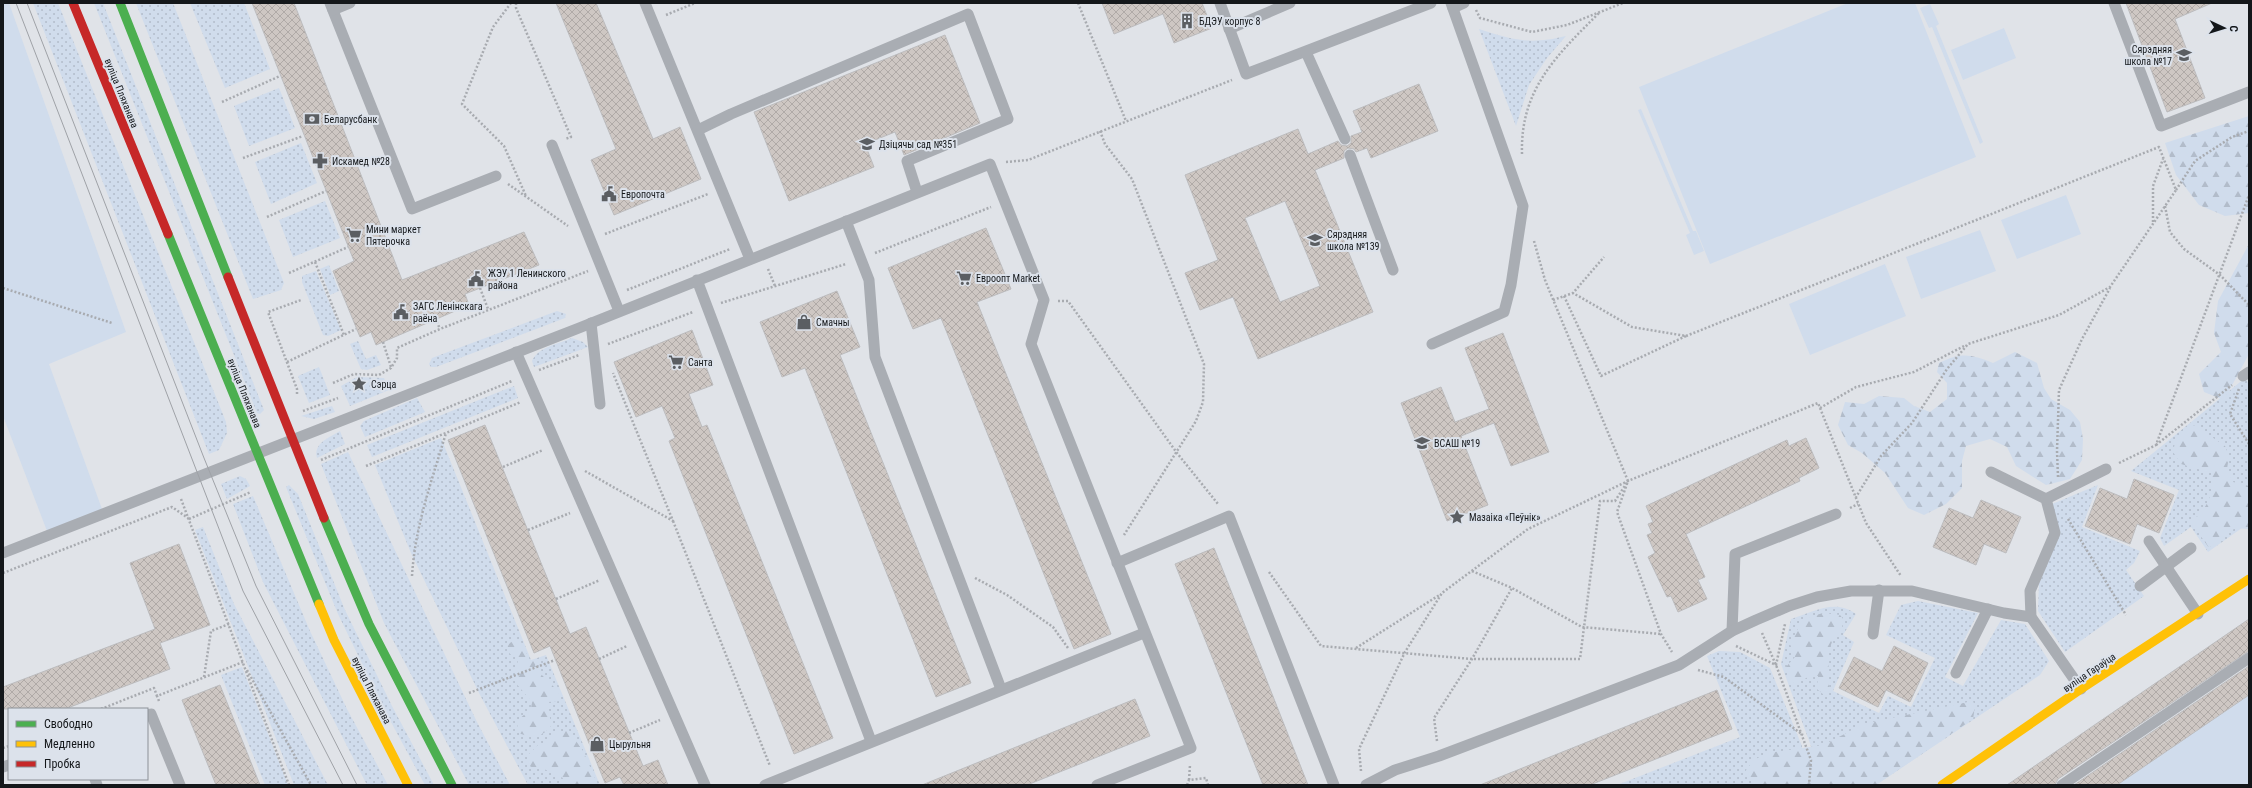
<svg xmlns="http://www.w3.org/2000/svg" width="2252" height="788" viewBox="0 0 2252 788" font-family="'Roboto Condensed',sans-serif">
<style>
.grass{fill:url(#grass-dots)}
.forest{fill:url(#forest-firs)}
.green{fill:#d0dcec}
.building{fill:url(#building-cross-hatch);stroke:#bcbcbe;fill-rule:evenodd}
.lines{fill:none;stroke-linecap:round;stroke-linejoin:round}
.path{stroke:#a8abb0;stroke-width:2.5;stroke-dasharray:2 2;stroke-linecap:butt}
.lane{stroke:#a9adb3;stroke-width:11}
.fast{stroke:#4caf50;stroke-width:9}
.slow{stroke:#ffc107;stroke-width:9}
.jam{stroke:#c62828;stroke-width:9}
.tram{stroke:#9fa2a7;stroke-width:1}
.labels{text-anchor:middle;stroke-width:4;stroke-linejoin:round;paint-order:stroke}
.poi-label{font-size:10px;fill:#14171a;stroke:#dce2eb;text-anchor:start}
.street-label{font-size:10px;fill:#14171a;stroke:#dce2eb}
</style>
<defs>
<pattern id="grass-dots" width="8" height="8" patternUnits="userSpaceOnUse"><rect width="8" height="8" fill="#d0dcec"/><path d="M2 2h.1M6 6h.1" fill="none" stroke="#b2bcca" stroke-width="1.8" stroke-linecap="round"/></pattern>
<pattern id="forest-firs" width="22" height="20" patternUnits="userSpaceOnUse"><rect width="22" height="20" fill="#d0dcec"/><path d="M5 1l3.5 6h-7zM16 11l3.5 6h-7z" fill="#b2bcca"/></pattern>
<pattern id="building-cross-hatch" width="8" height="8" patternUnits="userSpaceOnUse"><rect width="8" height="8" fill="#cec7c3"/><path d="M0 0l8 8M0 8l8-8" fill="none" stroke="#b0aaa7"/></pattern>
</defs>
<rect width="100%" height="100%" fill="#e0e3e8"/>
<g class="grass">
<polygon points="33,3 58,3 226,422 227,433 219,450 209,454"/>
<polygon points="94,3 103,3 264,410 260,414 257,413"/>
<polygon points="136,3 173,3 284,283 281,290 253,299"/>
<polygon points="190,3 244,3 270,69 225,88"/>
<path d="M1479 29C1513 40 1530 45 1566 36L1547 58 1529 85 1516 126Z"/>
<polygon points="279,88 295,128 249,146 234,106"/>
<polygon points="301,143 317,183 271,204 255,162"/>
<polygon points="325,201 340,238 293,257 279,220"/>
<polygon points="329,265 339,291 330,295 320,269"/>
<polygon points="316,271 341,330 328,336 323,335 302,282 302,276"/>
<polygon points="557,311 566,314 565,318 436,367 431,367 429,364 432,358"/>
<path d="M572 338 583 342 588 347 534 367 532 361C538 347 558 344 572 338Z"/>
<polygon points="358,341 366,359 376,355 381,365 367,370 361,369 350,344"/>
<polygon points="319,367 330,395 309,403 298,376"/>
<polygon points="357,377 384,378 389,390 350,406 341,386"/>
<polygon points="2245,378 2249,384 2249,523 2208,552 2191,527 2164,546 2160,538 2179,490 2131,471"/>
<polygon points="514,386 518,398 372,457 367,445"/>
<polygon points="417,398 425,412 365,437 360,426 364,421"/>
<polygon points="332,406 335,412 314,419 301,416"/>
<path d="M340 431 345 444 317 458C313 443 329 438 340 431Z"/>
<polygon points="441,438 531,660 546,655 600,785 528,785 480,695 411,553 375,465"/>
<polygon points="348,452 477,722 510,785 469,785 384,623 321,464"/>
<polygon points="240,476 246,479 250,486 227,499 221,484"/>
<polygon points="289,485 298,494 345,610 392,706 434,785 425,785 385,711 338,614 286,487"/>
<polygon points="2098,485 2082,527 2140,551 2134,563 2126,570 2144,596 2065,652 2038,611 2039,583 2060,534 2052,504"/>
<polygon points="253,496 310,631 347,709 388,785 367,785 263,582 233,504"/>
<polygon points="203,527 234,604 328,785 294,785 195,530"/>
<path d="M1918 601 1978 613 1945 677 1963 686 2001 620 2025 624 2049 661 2040 675 1876 785H1815L1816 760 1781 664 1791 619C1812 612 1836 598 1856 614L1843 635 1854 642 1833 691 1879 713 1888 696 1911 707 1935 658 1886 635 1901 605Z"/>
<polygon points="1719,651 1740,652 1770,668 1802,746 1802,785 1617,785 1740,737 1707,656"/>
<polygon points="242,667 288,785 265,785 221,675"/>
</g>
<g class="forest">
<polygon points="2249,116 2249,213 2225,216 2199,205 2176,175 2165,143"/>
<polygon points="2249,244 2249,354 2224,400 2204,392 2199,374 2221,352 2214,333 2218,301"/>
<path d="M2015 352 2037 363 2044 388 2051 399 2070 410 2080 422 2083 439 2082 460 2070 479 2046 485 2016 466 2007 447 1990 439 1966 446 1962 461V488L1946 504 1924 515 1908 508 1885 473 1862 453 1848 445 1838 425 1845 402 1864 404 1879 396 1904 398 1914 406 1930 412 1947 399V383L1937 372 1939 363C1961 352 1971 354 1993 363Z"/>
<path d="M2194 425 2225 446 2229 456 2227 469 2233 482 2249 486V529L2235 528 2209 548 2191 522C2209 506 2213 497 2211 473L2181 464 2173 452 2176 438Z"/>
<path d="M1823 613 1840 615 1843 619 1842 629C1823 645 1830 666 1829 688L1824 695 1817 689 1818 676H1810L1795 684 1789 680 1786 667 1795 657 1790 644 1803 619Z"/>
<path d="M516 639 523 644 530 662 538 659V663L535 665C540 677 556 685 561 697V701L548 702 551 726C542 738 531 739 517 732L518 720 531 709 532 702 515 682 518 659 510 654 507 645Z"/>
<polygon points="1973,701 1975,707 1973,719 1876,785 1762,785 1748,780 1746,770 1754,760 1767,753 1824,745 1863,724"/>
<polygon points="554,731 569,731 583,751 598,785 561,785 563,778 544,769 535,769 528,765 528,755 538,745 546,745"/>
</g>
<g class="green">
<polygon points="3,3 9,3 126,332 49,364 102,509 47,531 3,416"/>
<polygon points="1848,3 1915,3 1976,157 1710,264 1639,87"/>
<polygon points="1930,4 1939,24 1936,26 1983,142 1980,144 1932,27 1929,28 1920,8"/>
<polygon points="2004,28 2016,58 1963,80 1951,50"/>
<polygon points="1641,109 1693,231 1696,231 1704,251 1694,255 1686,235 1690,233 1638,110"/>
<polygon points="2066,195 2081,234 2017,259 2001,220"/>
<polygon points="1980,230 1996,271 1921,299 1906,257"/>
<polygon points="1885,264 1906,316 1810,355 1789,304"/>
<polygon points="2249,695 2249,785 2117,785"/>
</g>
<g class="building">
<polygon points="252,3 294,3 402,280 524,232 539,265 465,294 469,305 376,345 371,332 360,337 333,271 354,261"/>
<polygon points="556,3 596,3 653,139 680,127 701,179 614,215 591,160 616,149"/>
<polygon points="1102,3 1202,3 1212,28 1174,43 1163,14 1114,34"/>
<polygon points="2126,3 2212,3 2175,19 2205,98 2167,112"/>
<polygon points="945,35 980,123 904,155 895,132 865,144 874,167 789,201 754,112"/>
<path d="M1419 84 1438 131 1371 158 1367 148 1356 152 1354 149 1348 148 1344 151V158L1315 170 1373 312 1258 359 1233 297 1200 310 1185 273 1218 260 1185 175 1298 129 1308 154 1338 141 1341 145 1347 146 1351 143V136L1362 132 1353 111ZM1285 201 1320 286 1280 302 1245 218Z"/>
<polygon points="986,228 1011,289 977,302 1111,634 1074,649 941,318 913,329 888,268"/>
<polygon points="837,291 860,347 840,355 971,683 936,697 805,368 782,377 760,322"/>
<polygon points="692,330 713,385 689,394 702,427 707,425 833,738 794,754 669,441 675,438 662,406 636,417 614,362"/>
<polygon points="1503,333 1549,452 1511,466 1494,423 1461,436 1488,505 1447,521 1401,403 1441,387 1455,422 1489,409 1465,348"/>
<polygon points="485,425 570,634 586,627 643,766 658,760 668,785 624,785 620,777 605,783 550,646 534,653 448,440"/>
<polygon points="1806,438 1819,468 1799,478 1800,481 1686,534 1705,577 1698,580 1707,599 1678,612 1671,596 1667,597 1648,557 1655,553 1647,535 1652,533 1648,524 1653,522 1646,506 1787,440 1789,446"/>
<polygon points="2134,479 2174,495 2159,533 2137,524 2130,544 2085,526 2100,488 2127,499"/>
<polygon points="1981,500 2021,517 2006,553 1984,544 1976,565 1933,547 1949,508 1973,518"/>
<polygon points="179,544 210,625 160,643 170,669 65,709 3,709 3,687 155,629 130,563"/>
<polygon points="1214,548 1261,666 1308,785 1263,785 1175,564"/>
<polygon points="2249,619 2249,651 2058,779 2055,785 2007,785"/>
<polygon points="1894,646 1928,663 1910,702 1886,690 1878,707 1839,688 1854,657 1882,671"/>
<polygon points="2249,666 2249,695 2117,785 2074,785"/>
<polygon points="220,685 260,785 216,785 191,723 182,700"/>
<polygon points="1717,690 1732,729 1590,785 1480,785"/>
<polygon points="1135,699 1150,736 1027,785 922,785"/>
</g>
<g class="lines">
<g class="path">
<polyline points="511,3 493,27 462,104 504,146 526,196"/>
<polyline points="516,3 516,8 571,137 565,139"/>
<polyline points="1078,3 1126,121"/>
<polyline points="1476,10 1480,18 1532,32 1567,25 1623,3"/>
<polyline points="666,15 695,3"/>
<polyline points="222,102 280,76"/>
<polyline points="1100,131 1105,144 1132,179 1204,364 1203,402 1196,421 1124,535"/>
<path d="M1522 154C1520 89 1557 55 1600 12"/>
<polyline points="243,158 303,136"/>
<polyline points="1006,162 1028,160 1232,80"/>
<polyline points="508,184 568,226"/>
<polyline points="2176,190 2195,161 2232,137 2249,131"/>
<polyline points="2165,206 2170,232 2184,249 2220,275 2249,305"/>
<polyline points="267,217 326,191"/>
<polyline points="2153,222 2153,186 2163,159"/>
<polyline points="605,234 708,194"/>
<polyline points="1534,241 1545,280 1628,481 1617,512 1661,634 1672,652"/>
<polyline points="875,253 991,207"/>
<polyline points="315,262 344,335"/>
<polyline points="768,269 775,286"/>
<polyline points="289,273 348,247"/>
<polyline points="3,288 112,323"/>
<polyline points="480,288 488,309"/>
<polyline points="627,290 730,249"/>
<polyline points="1564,296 1601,376 1686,336 1632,327 1573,293"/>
<polyline points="1553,300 1573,293 1604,257"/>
<polyline points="1058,301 1068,301 1177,453 1218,504"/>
<polyline points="721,303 846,264"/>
<polyline points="435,318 440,329"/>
<polyline points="1686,336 2159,147 2176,190 2110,287 2059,315 1968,344 1947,369 1912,423 1881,456 1856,497"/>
<polyline points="383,342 391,367"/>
<polyline points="608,344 693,312"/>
<polyline points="287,362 356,329"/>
<polyline points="539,370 579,355"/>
<polyline points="333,383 354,374 379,375 391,368 397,358 397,348 440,329 588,271"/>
<polyline points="2239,389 2230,414 2249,444"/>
<polyline points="297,394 297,389 268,312 301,300"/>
<polyline points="1820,408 1856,387 1914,372 1966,345"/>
<polyline points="303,411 338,398"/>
<polyline points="2156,445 2232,385"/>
<polyline points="321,460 512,381"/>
<polyline points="2119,463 2156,445 2249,195"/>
<polyline points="366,466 521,402"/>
<polyline points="503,467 543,450"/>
<polyline points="585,471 673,521 613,373"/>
<polyline points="2058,477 2057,451 2059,390 2082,339 2110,288"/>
<polyline points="181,499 289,785"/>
<polyline points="1850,508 1858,504"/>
<polyline points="189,519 251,492"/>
<polyline points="2068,519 2126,615"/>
<polyline points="673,521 770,766"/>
<polyline points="528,530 570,513"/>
<polyline points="1472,571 1512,588 1582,627 1661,634"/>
<polyline points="1269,572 1321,646 1472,659 1580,659 1600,501 1615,501 1628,481"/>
<polyline points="3,573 172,507 188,518"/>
<path d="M412 576C415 526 432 480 446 433"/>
<polyline points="975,578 1007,595 1053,627 1068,648"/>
<polyline points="556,599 600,580"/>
<polyline points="1762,633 1776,665 1811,760 1809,785"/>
<polyline points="1736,646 1776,665 1785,624"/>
<polyline points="1356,648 1441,594"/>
<polyline points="599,659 627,646"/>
<polyline points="247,670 311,785"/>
<polyline points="1698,670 1724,677 1803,735"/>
<polyline points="204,677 211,631 229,624"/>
<polyline points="469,693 555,660"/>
<polyline points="159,701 157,696 243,662"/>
<polyline points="101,709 154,688 157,696"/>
<polyline points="629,733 660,720"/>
<polyline points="1437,741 1434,718 1472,659 1512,588"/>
<polyline points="3,748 9,746"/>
<polyline points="1361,771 1359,749 1405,652 1442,593 1528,529 1628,481 1818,403 1866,523 1901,576"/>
<polyline points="1189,780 1190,765"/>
<polyline points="1187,785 1189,780 1206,778 1208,785"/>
</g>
<g class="lane">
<polyline points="330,3 412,209 496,176"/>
<polyline points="645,3 750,259"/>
<polyline points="1220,3 1246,74 1431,3"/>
<polyline points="2114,3 2161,126 2249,92"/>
<polyline points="1453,8 1464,3"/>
<polyline points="333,10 350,3"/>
<polyline points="1229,29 1290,3"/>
<polyline points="1306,52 1345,139"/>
<polyline points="698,130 731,114 968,14 1008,119 907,161 917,192"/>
<polyline points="552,145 619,311"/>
<polyline points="1350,155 1393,270"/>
<polyline points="846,221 869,280 875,357 1001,689"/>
<polyline points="697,280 871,741"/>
<polyline points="591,323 600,404"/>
<polyline points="1432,344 1504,312 1511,285 1523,206 1451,3"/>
<polyline points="516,352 705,785"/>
<polyline points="2243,376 2249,372"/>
<polyline points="1991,472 2046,499 2055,533 2030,591 2031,617 2081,689"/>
<polyline points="2046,499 2106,469"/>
<polyline points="2149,541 2198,614"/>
<polyline points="3,553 579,328 990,164 1044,300 1031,344 1191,748 1097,785"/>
<polyline points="1117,563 1229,516 1334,785"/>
<polyline points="2140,586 2191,548"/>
<polyline points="1732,631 1735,554 1836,514"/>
<polyline points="1873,634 1879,590"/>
<polyline points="1956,673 1988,609"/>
<polyline points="147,715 151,714 180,785"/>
<polyline points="3,767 9,765"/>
<polyline points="95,779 97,785"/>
<polyline points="765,785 1144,633"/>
<polyline points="1366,785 1395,770 1439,756 1679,665 1732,631 1756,620 1789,606 1817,597 1851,591 1912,591 2004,613 2031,617"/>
<polyline points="2062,785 2249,658"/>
</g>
<g class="fast">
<polyline points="120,3 228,277"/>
<polyline points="168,234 319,604"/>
<polyline points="324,518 369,624 452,785"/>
</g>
<g class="slow">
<polyline points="319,604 334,640 408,785"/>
<polyline points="1942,785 2081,689 2249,579"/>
</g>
<g class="jam">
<polyline points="73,3 168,234"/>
<polyline points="228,277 324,518"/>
</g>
<g class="tram">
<polyline points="16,3 243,591 343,785"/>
<polyline points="27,3 204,458 256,586 357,785"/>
</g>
</g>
<defs>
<g id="building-bare" transform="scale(1.2)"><path d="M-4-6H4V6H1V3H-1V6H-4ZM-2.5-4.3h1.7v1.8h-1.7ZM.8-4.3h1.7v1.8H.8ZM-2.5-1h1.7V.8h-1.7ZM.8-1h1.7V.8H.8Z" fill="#5b5e62" stroke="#dce2eb" stroke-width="2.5" paint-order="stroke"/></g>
<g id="school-bare" transform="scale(1.2)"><path d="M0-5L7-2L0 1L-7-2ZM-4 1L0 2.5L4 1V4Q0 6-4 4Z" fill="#5b5e62" stroke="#dce2eb" stroke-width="2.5" paint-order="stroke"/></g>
<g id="bank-bare" transform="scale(1.2)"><path d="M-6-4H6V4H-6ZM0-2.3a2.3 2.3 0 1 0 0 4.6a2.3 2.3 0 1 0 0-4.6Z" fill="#5b5e62" stroke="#dce2eb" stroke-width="2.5" paint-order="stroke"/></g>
<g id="pharmacy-bare" transform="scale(1.2)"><path d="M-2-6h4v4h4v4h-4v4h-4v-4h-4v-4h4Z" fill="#5b5e62" stroke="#dce2eb" stroke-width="2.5" paint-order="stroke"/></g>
<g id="civic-bare" transform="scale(1.2)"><path d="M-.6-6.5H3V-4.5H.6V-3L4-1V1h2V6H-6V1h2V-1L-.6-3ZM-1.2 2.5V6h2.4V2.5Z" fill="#5b5e62" stroke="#dce2eb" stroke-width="2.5" paint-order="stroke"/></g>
<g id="supermarket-bare" transform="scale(1.2)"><path d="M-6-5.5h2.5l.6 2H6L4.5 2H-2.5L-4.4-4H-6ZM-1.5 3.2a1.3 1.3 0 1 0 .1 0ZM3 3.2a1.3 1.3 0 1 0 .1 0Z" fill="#5b5e62" stroke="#dce2eb" stroke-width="2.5" paint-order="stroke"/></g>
<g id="shop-bare" transform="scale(1.2)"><path d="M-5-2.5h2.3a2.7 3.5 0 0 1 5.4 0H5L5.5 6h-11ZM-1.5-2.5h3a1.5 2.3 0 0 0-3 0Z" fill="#5b5e62" stroke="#dce2eb" stroke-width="2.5" paint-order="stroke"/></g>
<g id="sight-bare" transform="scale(1.2)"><path d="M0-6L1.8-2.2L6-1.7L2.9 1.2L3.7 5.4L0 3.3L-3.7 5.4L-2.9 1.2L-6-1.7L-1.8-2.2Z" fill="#5b5e62" stroke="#dce2eb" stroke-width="2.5" paint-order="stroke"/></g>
</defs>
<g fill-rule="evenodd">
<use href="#building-bare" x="1187" y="21"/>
<use href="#school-bare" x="2184" y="55"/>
<use href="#bank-bare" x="312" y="119"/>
<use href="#school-bare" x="867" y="144"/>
<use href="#pharmacy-bare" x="320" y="161"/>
<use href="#civic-bare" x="609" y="194"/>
<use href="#supermarket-bare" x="354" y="235"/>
<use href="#school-bare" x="1315" y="240"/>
<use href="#supermarket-bare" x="964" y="278"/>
<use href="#civic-bare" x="476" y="279"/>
<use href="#civic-bare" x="401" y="312"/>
<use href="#shop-bare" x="804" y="322"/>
<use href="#supermarket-bare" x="676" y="362"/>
<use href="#sight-bare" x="359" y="384"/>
<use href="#school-bare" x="1422" y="443"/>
<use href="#sight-bare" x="1457" y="517"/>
<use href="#shop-bare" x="597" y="744"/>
</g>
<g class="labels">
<g class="poi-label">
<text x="1199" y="25">БДЭУ корпус 8</text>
<text x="2172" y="53" text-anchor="end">Сярэдняя<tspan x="2172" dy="12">школа №17</tspan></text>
<text x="324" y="123">Беларусбанк</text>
<text x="879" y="148">Дзіцячы сад №351</text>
<text x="332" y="165">Искамед №28</text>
<text x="621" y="198">Европочта</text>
<text x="366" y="233">Мини маркет<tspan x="366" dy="12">Пятерочка</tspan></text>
<text x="1327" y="238">Сярэдняя<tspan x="1327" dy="12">школа №139</tspan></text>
<text x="488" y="277">ЖЭУ 1 Ленинского<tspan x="488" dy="12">района</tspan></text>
<text x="976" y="282">Евроопт Market</text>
<text x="413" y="310">ЗАГС Ленінскага<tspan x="413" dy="12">раёна</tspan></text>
<text x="816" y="326">Смачны</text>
<text x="688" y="366">Санта</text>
<text x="371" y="388">Сэрца</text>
<text x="1434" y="447">ВСАШ №19</text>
<text x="1469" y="521">Мазаіка «Пеўнік»</text>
<text x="609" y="748">Цырульня</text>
</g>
<g class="street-label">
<text transform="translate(122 93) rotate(68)" y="4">вуліца Пляханава</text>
<text transform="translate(245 393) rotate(68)" y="4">вуліца Пляханава</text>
<text transform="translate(2089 672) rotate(-34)" y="4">вуліца Гараўца</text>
<text transform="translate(372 690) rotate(63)" y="4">вуліца Пляханава</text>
</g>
</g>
<rect width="2252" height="788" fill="none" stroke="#14171a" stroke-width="8"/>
<rect x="8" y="708" width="140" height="72" fill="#dce2eb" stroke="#8c9197"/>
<rect x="16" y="721" width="20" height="6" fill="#4caf50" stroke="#8c9197"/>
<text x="44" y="728" font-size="12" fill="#14171a">Свободно</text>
<rect x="16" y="741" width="20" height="6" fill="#ffc107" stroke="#8c9197"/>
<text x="44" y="748" font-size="12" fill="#14171a">Медленно</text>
<rect x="16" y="761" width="20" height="6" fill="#c62828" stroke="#8c9197"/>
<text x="44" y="768" font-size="12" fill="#14171a">Пробка</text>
<g transform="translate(2224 28) rotate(94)" stroke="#dce2eb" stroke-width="3" paint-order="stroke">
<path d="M0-3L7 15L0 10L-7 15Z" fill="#14171a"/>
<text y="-6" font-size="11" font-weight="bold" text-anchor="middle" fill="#14171a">С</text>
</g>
</svg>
